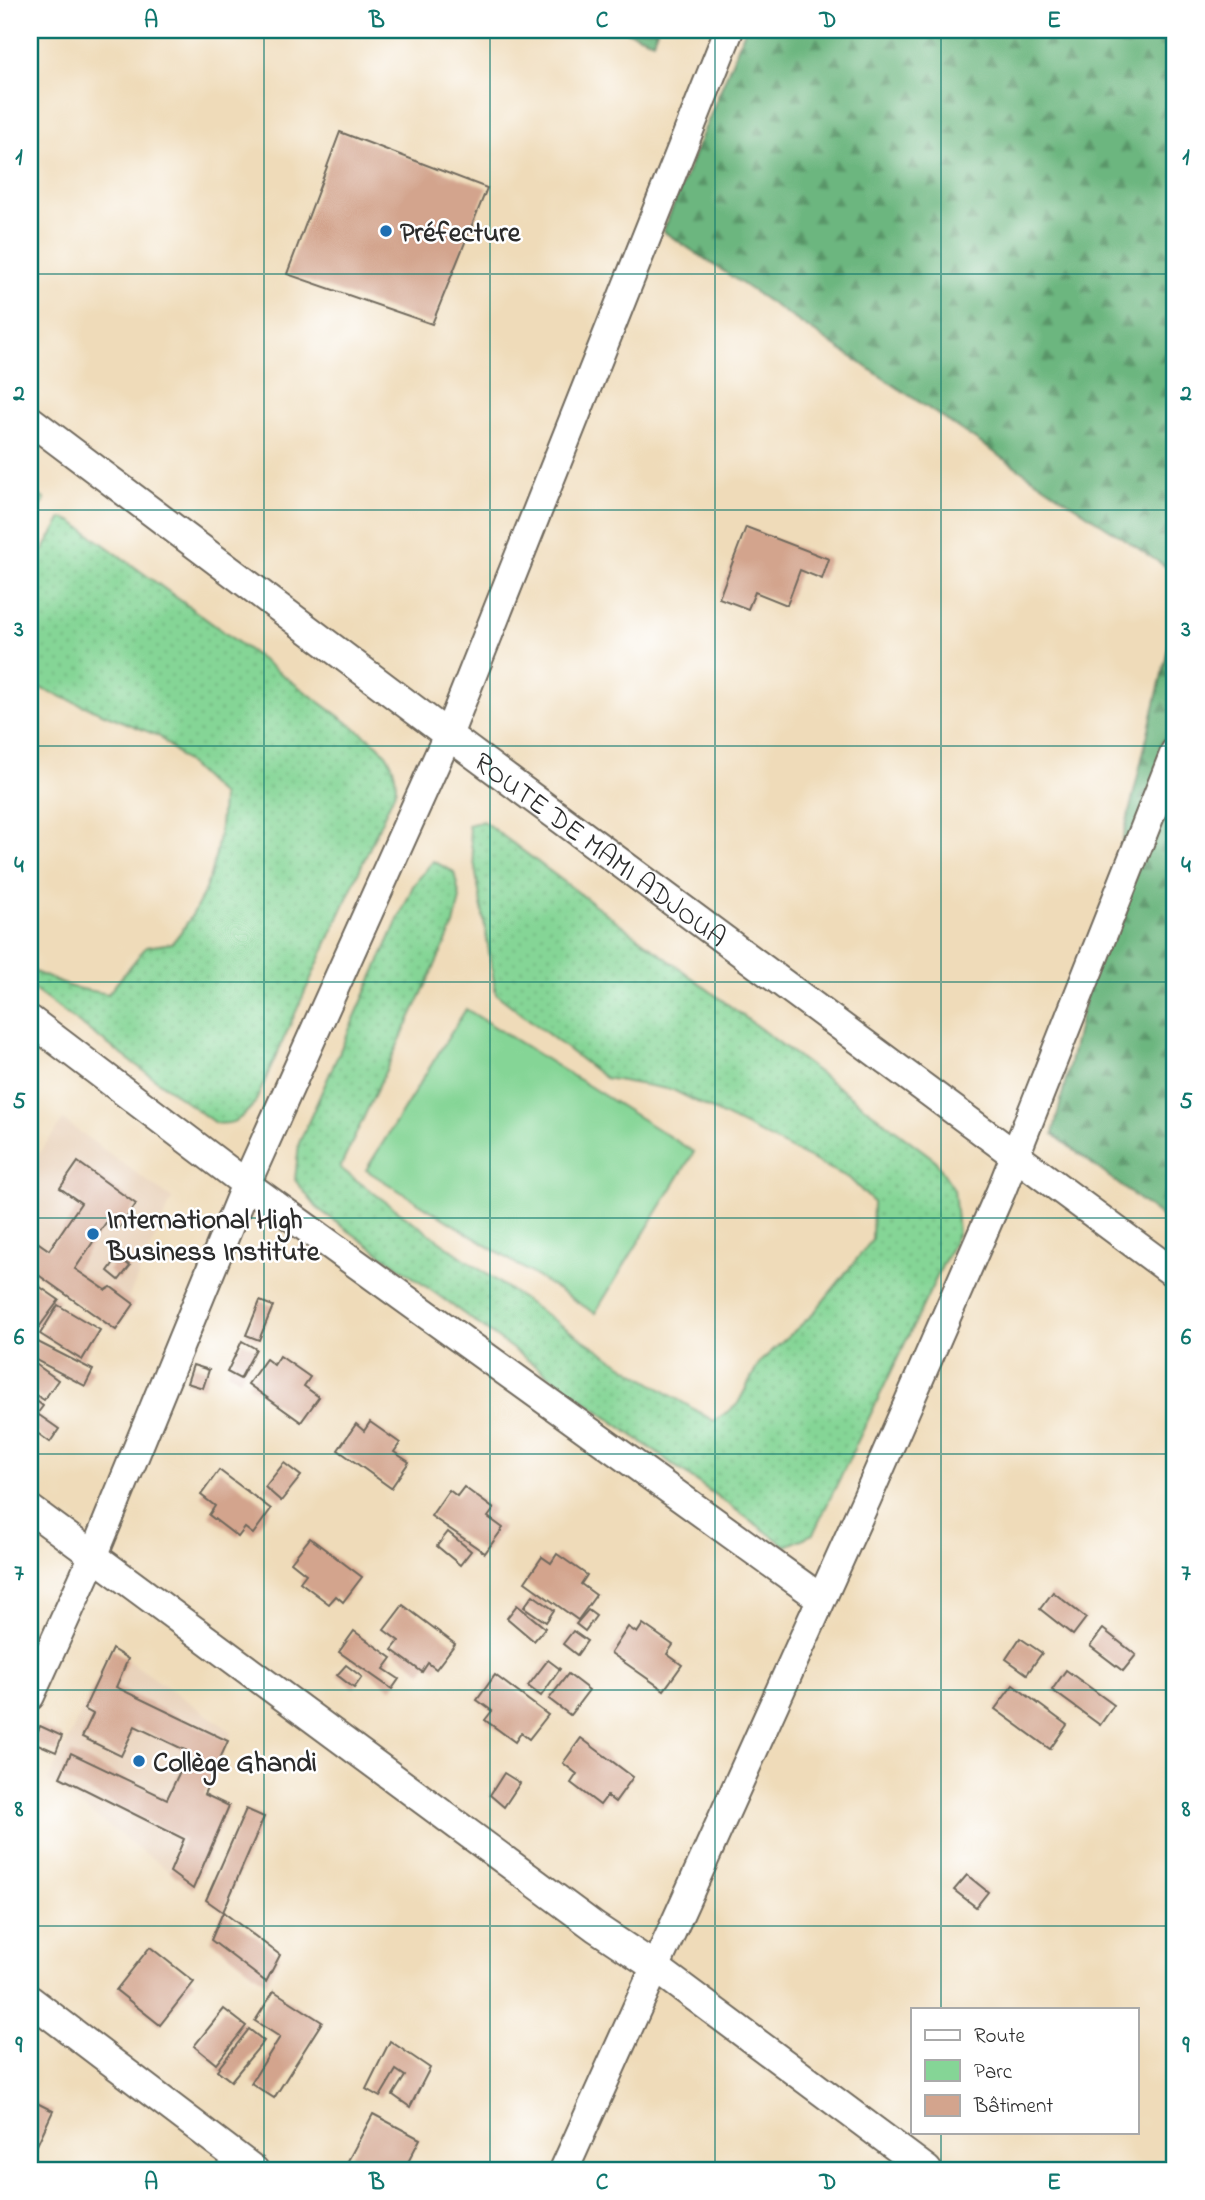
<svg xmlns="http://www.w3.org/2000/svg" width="1205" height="2200" viewBox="0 0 1205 2200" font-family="'Indie Flower',sans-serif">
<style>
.built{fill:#e7cfb6}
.green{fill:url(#green-dots);stroke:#588060;stroke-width:2}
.forest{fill:url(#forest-firs);stroke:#4c7055;stroke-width:2}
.pitch{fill:#85d596;stroke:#588060;stroke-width:2}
.building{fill:#d3a48d}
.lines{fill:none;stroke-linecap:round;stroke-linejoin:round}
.minor-casing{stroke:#70695d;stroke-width:32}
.minor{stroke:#fff;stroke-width:28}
.grid{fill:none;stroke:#0f766e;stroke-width:2;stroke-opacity:0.55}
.poi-dot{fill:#1f6fb2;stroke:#fff;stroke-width:2.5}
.labels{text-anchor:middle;stroke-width:5;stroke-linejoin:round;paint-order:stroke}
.poi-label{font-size:28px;font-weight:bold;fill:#2b2b2b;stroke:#fff;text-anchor:start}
.street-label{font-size:28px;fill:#2b2b2b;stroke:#fff}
.neatline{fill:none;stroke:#0f766e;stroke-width:2.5}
.grid-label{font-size:23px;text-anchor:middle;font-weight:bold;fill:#0f766e}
</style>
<defs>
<pattern id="green-dots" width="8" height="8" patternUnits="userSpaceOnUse" patternTransform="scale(1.75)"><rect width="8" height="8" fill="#85d596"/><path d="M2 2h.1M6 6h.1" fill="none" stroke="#73b781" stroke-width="1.8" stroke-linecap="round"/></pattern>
<pattern id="forest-firs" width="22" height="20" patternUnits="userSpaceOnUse" patternTransform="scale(1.75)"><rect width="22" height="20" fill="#6cb67f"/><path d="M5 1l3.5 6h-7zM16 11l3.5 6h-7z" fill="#599468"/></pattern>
</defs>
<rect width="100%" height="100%" fill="#fff"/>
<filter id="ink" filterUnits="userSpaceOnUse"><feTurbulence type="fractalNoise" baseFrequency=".0143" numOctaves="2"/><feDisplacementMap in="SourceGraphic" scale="14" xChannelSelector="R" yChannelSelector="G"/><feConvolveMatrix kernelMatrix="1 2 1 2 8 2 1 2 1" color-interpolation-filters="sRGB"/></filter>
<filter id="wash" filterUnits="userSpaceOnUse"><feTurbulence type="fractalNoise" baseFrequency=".00686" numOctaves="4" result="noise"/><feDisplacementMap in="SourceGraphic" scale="28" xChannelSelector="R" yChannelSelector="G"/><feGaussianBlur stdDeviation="1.57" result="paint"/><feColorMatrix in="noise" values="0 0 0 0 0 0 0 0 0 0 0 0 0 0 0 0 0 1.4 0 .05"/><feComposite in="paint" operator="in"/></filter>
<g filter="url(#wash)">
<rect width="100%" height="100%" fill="#efdbb9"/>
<g class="built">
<polygon points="63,1120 172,1199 128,1299 134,1304 116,1330 30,1269 30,1166"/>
<polygon points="112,1649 232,1732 170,1872 48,1781"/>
</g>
<g class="green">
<polygon points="30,488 45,500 36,515 30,518"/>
<path d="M62 518 73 522 377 744C391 758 396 769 396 789L255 1103C242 1118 235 1126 215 1123L30 987V970L71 987 108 994 146 947 172 943C210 898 220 854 222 796L159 736 30 684V573Z"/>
<path d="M483 821 934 1159 954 1189 958 1233 813 1534 786 1546 317 1208 295 1180 299 1143 413 886 433 861 454 872 460 898 454 925 340 1168C461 1258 584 1345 714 1421L737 1405 760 1362 812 1315 872 1240 873 1202 849 1178 673 1090 605 1078 496 994 468 825Z"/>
</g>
<g class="forest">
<polygon points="623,30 657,30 653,41"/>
<polygon points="745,30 1175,30 1175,573 663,231"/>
<polygon points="1175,619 1175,1227 1053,1134"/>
</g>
<polygon class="pitch" points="466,1009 694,1152 595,1313 366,1170"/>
<g id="blocks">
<g class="building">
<polygon points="340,132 487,188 432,324 287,274"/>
<polygon points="746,527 829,559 822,579 800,570 787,605 755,592 748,609 719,598"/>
<polygon points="78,1162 136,1204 118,1230 107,1221 75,1269 106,1290 111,1287 134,1304 116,1330 30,1269 30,1237 49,1250 81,1203 60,1188"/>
<polygon points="118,1257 130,1266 119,1280 108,1271"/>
<polygon points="30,1280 59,1300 39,1327 30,1320"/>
<polygon points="260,1301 273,1306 259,1340 246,1335"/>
<polygon points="58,1305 100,1330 82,1360 40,1334"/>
<polygon points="30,1338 93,1370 85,1386 30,1357"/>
<polygon points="242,1341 256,1349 240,1379 227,1372"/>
<polygon points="280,1356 310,1377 304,1386 319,1397 301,1422 248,1384 266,1359 274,1365"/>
<polygon points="30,1360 58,1380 44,1400 30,1391"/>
<polygon points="193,1365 209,1370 203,1388 187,1383"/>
<polygon points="30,1396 43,1406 30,1423"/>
<polygon points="39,1415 59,1429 50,1442 30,1428"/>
<polygon points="370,1422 400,1443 394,1452 409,1462 391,1488 338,1450 356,1424 364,1431"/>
<polygon points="284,1463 301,1476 281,1501 265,1487"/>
<polygon points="219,1470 271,1509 253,1534 245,1528 238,1537 209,1515 215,1506 201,1495"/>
<polygon points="464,1487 494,1509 488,1517 503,1528 485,1553 431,1516 449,1490 457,1496"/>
<polygon points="448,1532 471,1551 460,1565 437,1546"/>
<polygon points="310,1538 362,1577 343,1602 336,1596 329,1604 300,1582 306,1574 291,1562"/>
<polygon points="557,1554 587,1575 581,1584 596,1595 578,1620 525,1582 542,1557 551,1563"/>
<polygon points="1053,1592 1086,1618 1073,1635 1040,1609"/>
<polygon points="533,1595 554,1610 546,1622 524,1607"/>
<polygon points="403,1605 455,1644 436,1669 428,1663 422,1672 392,1650 399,1641 384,1630"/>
<polygon points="517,1605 545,1628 534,1641 507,1618"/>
<polygon points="588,1610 596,1616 585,1631 576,1624"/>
<polygon points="643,1624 673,1645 667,1654 682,1665 664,1690 611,1653 628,1627 637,1633"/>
<polygon points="1103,1629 1136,1655 1123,1671 1090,1646"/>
<polygon points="354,1631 392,1658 384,1669 399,1679 392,1689 339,1652"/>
<polygon points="573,1631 587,1641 577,1655 563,1644"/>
<polygon points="1020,1638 1042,1653 1027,1674 1006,1659"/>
<polygon points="112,1649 128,1659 116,1687 228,1741 204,1794 229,1806 193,1889 170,1872 184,1839 60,1777 71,1753 167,1799 189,1752 135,1726 121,1756 82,1737 93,1714 84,1709"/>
<polygon points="548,1660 560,1669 541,1696 528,1686"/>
<polygon points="346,1665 362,1677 354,1688 337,1675"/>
<polygon points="1066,1670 1114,1705 1100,1725 1052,1690"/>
<polygon points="568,1674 589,1690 570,1715 549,1699"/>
<polygon points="495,1675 548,1715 529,1739 521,1733 515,1742 485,1720 492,1711 477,1700"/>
<polygon points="1013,1685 1067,1725 1050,1749 995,1709"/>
<polygon points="40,1726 62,1736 56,1752 33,1742"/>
<polygon points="581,1738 633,1777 615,1802 607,1796 600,1805 571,1783 577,1774 563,1763"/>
<polygon points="504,1773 520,1783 504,1807 490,1795"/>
<polygon points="246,1809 264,1817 223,1912 280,1955 266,1982 211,1940 223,1912 206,1900"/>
<polygon points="967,1875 988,1892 976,1907 954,1890"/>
<polygon points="150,1947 194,1982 160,2025 116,1990"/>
<polygon points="274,1991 322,2022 274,2098 251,2083 280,2037 255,2021"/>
<polygon points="224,2009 246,2026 216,2064 194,2046"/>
<polygon points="249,2029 264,2041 231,2081 217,2070"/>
<polygon points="390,2041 430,2068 410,2107 393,2095 405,2076 396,2070 380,2097 366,2089"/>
<polygon points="31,2100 53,2111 30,2160 30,2104"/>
<polygon points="373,2114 420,2139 404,2170 343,2170"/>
</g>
</g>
</g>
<g filter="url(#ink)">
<use href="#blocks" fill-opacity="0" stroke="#70695d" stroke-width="2"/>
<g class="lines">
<g class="minor-casing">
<g id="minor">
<path id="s1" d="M30 420 448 735 1175 1274"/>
<polyline points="30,1020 246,1184 820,1598"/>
<polyline points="30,1509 595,1927 655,1967 927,2170"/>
<polyline points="30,1696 93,1557 246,1184 448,735 729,30"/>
<polyline points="30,2000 254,2170"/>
<polyline points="564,2170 867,1498 1001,1191 1175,752"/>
</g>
</g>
<use href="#minor" class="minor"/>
</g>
</g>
<path class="grid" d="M264 30V2170M490 30V2170M715 30V2170M941 30V2009M30 274H1175M30 510H1175M30 746H1175M30 982H1175M30 1218H1175M30 1454H1175M30 1690H1175M30 1926H1175M941 2132V2170"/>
<g class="poi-dot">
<circle cx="386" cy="231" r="7"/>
<circle cx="93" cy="1234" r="7"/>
<circle cx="139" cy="1761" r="7"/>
</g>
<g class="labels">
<g class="poi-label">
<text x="400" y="241">Préfecture</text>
<text x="107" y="1228">International High<tspan x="107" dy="32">Business Institute</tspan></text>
<text x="153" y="1771">Collège Ghandi</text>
</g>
<g class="street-label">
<text dy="10" stroke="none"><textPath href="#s1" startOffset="714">ROUTE DE MAMI ADJOUA</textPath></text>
</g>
</g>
<rect width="1205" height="2200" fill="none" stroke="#fff" stroke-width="77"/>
<rect x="911" y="2008" width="228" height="126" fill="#ffffff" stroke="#aaaaaa" stroke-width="2"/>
<rect x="925" y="2030" width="35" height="10" fill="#ffffff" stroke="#aaaaaa" stroke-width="2"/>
<text x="974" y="2042" font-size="21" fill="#2b2b2b">Route</text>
<rect x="925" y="2060" width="35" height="21" fill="#85d596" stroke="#aaaaaa" stroke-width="2"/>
<text x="974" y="2078" font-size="21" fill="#2b2b2b">Parc</text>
<rect x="925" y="2095" width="35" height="21" fill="#d3a48d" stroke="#aaaaaa" stroke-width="2"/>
<text x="974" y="2112" font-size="21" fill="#2b2b2b">Bâtiment</text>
<rect x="38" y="38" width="1128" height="2124" class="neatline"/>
<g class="grid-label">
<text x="151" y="27">A</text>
<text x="377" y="27">B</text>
<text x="602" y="27">C</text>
<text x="828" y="27">D</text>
<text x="1054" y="27">E</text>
<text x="19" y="164">1</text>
<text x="1186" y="164">1</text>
<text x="19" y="400">2</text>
<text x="1186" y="400">2</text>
<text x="19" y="636">3</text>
<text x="1186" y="636">3</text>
<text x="19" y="872">4</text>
<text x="1186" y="872">4</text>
<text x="19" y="1108">5</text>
<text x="1186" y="1108">5</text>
<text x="19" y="1344">6</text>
<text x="1186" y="1344">6</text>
<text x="19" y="1580">7</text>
<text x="1186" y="1580">7</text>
<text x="19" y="1816">8</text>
<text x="1186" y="1816">8</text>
<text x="19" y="2052">9</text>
<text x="1186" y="2052">9</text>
<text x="151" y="2189">A</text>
<text x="377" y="2189">B</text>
<text x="602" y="2189">C</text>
<text x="828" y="2189">D</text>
<text x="1054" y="2189">E</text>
</g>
</svg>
